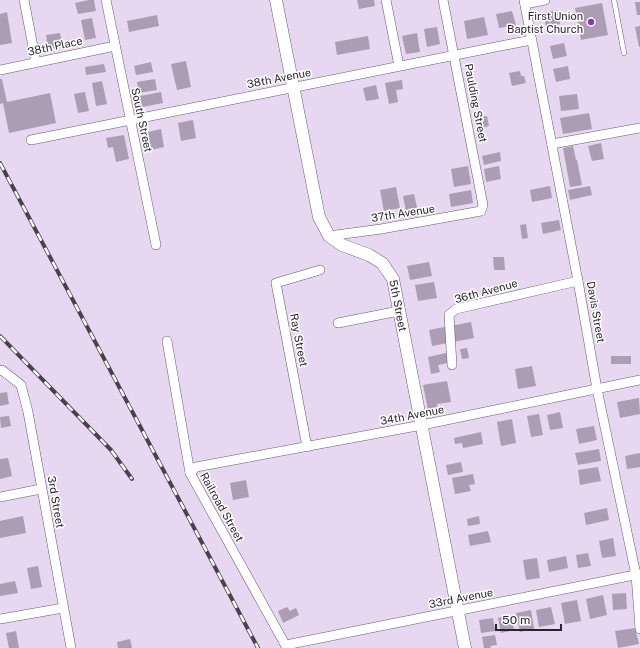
<svg xmlns="http://www.w3.org/2000/svg" width="640" height="648" viewBox="0 0 640 648" font-family="'Public Sans',sans-serif">
<style>
.building{fill:#ac9db5}
.lines{fill:none;stroke-linecap:round;stroke-linejoin:round}
.service-casing{stroke:#685a70;stroke-width:5.5}
.minor-casing{stroke:#685a70;stroke-width:10}
.tertiary-casing{stroke:#685a70;stroke-width:13}
.service{stroke:#fff;stroke-width:4.5}
.minor{stroke:#fff;stroke-width:9}
.tertiary{stroke:#fff;stroke-width:12}
.rail-casing{stroke:#49424e;stroke-width:4}
.rail{stroke:#fff;stroke-width:2.5;stroke-dasharray:8;stroke-linecap:butt}
.poi-dot{fill:#883bac;stroke:#fff;stroke-width:1.5}
.labels{text-anchor:middle;stroke-width:3;stroke-linejoin:round;paint-order:stroke}
.poi-label{font-size:11px;fill:#29232d;stroke:#fff;text-anchor:end}
.street-label{font-size:11px;fill:#29232d;stroke:#fff}
</style>
<rect width="100%" height="100%" fill="#e7d7f1"/>
<g class="building">
<polygon points="89,0 94,0 96,11 78,14 75,3"/>
<polygon points="357,0 374,0 375,6 359,9"/>
<polygon points="635,2 640,2 640,15 637,15"/>
<polygon points="602,3 608,35 581,40 575,8"/>
<polygon points="557,10 560,24 546,27 543,13"/>
<polygon points="512,11 516,25 499,28 496,14"/>
<polygon points="7,12 12,43 0,45 0,14"/>
<polygon points="157,15 159,26 129,32 127,21"/>
<polygon points="484,17 488,35 467,39 464,21"/>
<polygon points="92,18 96,38 85,40 81,20"/>
<polygon points="640,26 640,47 639,47 635,27"/>
<polygon points="437,27 440,44 427,47 424,29"/>
<polygon points="60,33 63,47 48,49 46,35"/>
<polygon points="417,33 420,52 406,54 402,36"/>
<polygon points="368,36 370,49 337,55 335,42"/>
<polygon points="564,43 567,56 553,59 550,46"/>
<polygon points="186,61 191,87 177,90 171,64"/>
<polygon points="151,62 153,72 136,75 134,66"/>
<polygon points="104,64 106,72 86,75 85,67"/>
<polygon points="568,66 570,79 556,82 553,69"/>
<polygon points="520,71 521,76 524,76 526,83 512,86 509,73"/>
<polygon points="0,79 2,79 7,102 50,93 56,123 9,133 3,103 0,104"/>
<polygon points="155,79 157,90 139,93 137,82"/>
<polygon points="402,80 403,89 396,90 398,102 389,104 385,83"/>
<polygon points="102,81 107,104 96,106 92,83"/>
<polygon points="376,85 379,99 366,101 363,88"/>
<polygon points="85,92 89,111 78,113 74,94"/>
<polygon points="161,92 163,103 137,108 135,97"/>
<polygon points="577,94 579,109 561,111 559,96"/>
<polygon points="589,113 592,129 563,134 560,118"/>
<polygon points="487,116 489,126 481,128 479,117"/>
<polygon points="193,120 196,138 181,141 178,123"/>
<polygon points="161,129 164,147 151,150 148,132"/>
<polygon points="124,135 129,159 116,162 113,147 108,148 106,138"/>
<polygon points="601,143 604,159 592,161 588,146"/>
<polygon points="573,146 576,160 577,160 582,185 570,187 563,148"/>
<polygon points="500,152 501,161 484,165 482,156"/>
<polygon points="468,166 471,184 454,187 451,169"/>
<polygon points="499,166 501,179 486,182 484,169"/>
<polygon points="550,186 552,198 532,202 530,190"/>
<polygon points="590,186 592,195 570,200 568,190"/>
<polygon points="396,187 400,208 384,211 380,190"/>
<polygon points="471,190 473,203 451,207 449,194"/>
<polygon points="414,194 419,216 413,217 412,210 406,211 403,196"/>
<polygon points="559,220 561,230 543,234 541,223"/>
<polygon points="526,224 528,238 522,239 520,225"/>
<polygon points="493,257 504,257 505,270 494,270"/>
<polygon points="429,262 432,276 410,280 407,266"/>
<polygon points="434,282 437,298 418,301 415,285"/>
<polygon points="471,322 474,338 432,346 429,330"/>
<polygon points="467,348 469,358 462,359 460,349"/>
<polygon points="446,353 448,363 438,365 440,372 431,374 428,357"/>
<rect x="611" y="356" width="20" height="8"/>
<polygon points="532,366 536,386 518,389 515,369"/>
<polygon points="447,381 451,402 437,404 438,413 429,415 423,385"/>
<polygon points="7,392 9,404 0,406 0,393"/>
<polygon points="639,398 640,414 620,418 617,402"/>
<polygon points="560,412 563,428 550,430 547,415"/>
<polygon points="539,414 543,435 531,437 527,416"/>
<polygon points="9,416 11,426 1,428 0,417"/>
<polygon points="512,419 516,443 501,446 497,422"/>
<polygon points="594,426 597,440 579,444 576,429"/>
<polygon points="481,432 483,444 463,448 462,443 455,444 454,438"/>
<polygon points="599,449 601,461 578,465 575,453"/>
<polygon points="640,453 640,467 627,469 625,456"/>
<polygon points="8,458 12,476 0,479 0,459"/>
<polygon points="461,462 463,472 448,475 446,465"/>
<polygon points="598,467 601,481 580,485 578,470"/>
<polygon points="473,474 475,484 469,485 471,491 455,494 452,478"/>
<polygon points="246,480 249,497 233,500 230,483"/>
<polygon points="607,508 609,520 586,525 584,513"/>
<polygon points="23,516 26,533 0,538 0,521"/>
<polygon points="479,516 480,524 468,526 467,519"/>
<polygon points="488,531 491,542 470,546 468,535"/>
<polygon points="613,538 616,556 602,558 599,541"/>
<polygon points="588,553 591,566 578,568 576,555"/>
<polygon points="566,556 568,568 549,572 547,560"/>
<polygon points="537,558 540,578 526,580 523,560"/>
<polygon points="38,566 42,587 31,589 27,568"/>
<polygon points="15,581 18,593 0,596 0,584"/>
<polygon points="626,593 627,609 613,610 612,594"/>
<polygon points="603,595 607,615 590,619 586,599"/>
<polygon points="577,600 581,621 565,624 561,603"/>
<polygon points="287,607 290,611 296,608 299,615 283,623 278,611"/>
<polygon points="551,607 555,624 539,627 536,610"/>
<polygon points="531,610 534,629 520,632 516,613"/>
<polygon points="511,615 514,630 501,633 498,618"/>
<polygon points="493,618 495,631 481,633 479,620"/>
<polygon points="635,628 639,644 618,648 615,631"/>
<polygon points="16,631 19,648 9,648 6,633"/>
<polygon points="495,635 497,645 490,646 491,648 484,648 482,637"/>
<polygon points="130,639 132,648 118,648 117,642"/>
</g>
<g class="lines">
<g class="service-casing">
<polyline id="service" points="614,0 624,53"/>
</g>
<g class="minor-casing">
<g id="minor">
<polyline points="24,0 36,62"/>
<polyline points="106,0 156,245"/>
<polyline points="386,0 399,66"/>
<polyline points="524,0 578,281 597,389 636,575 640,629"/>
<polyline points="525,4 545,0"/>
<polyline points="0,70 115,46"/>
<polyline points="31,140 531,40"/>
<polyline points="552,144 640,128"/>
<polyline points="329,236 381,229 481,211 483,205 443,0"/>
<polyline points="338,323 399,311"/>
<polyline points="167,341 190,473 287,648"/>
<polyline points="452,365 449,315 456,309 578,281"/>
<polyline points="0,371 2,370 21,385 28,412 71,648"/>
<polyline points="307,447 276,283 320,270"/>
<polyline points="190,473 196,467 422,425 640,380"/>
<polyline points="0,497 41,489"/>
<polyline points="0,619 63,608"/>
<polyline points="286,645 640,574"/>
</g>
</g>
<g class="tertiary-casing">
<g id="tertiary">
<path id="s1" d="M276 0 319 217 329 236 342 245 369 255 382 263 393 279 465 648"/>
</g>
</g>
<use href="#service" class="service"/>
<use href="#minor" class="minor"/>
<use href="#tertiary" class="tertiary"/>
<g class="rail-casing">
<g id="rail">
<polyline points="0,163 258,648"/>
<polyline points="0,336 111,450 132,479"/>
</g>
</g>
<use href="#rail" class="rail"/>
</g>
<circle class="poi-dot" cx="591" cy="22" r="4"/>
<g class="labels">
<g class="poi-label">
<text x="583" y="20">First Union<tspan x="583" dy="13">Baptist Church</tspan></text>
</g>
<g class="street-label">
<text transform="translate(55 46) rotate(-12)" y="4">38th Place</text>
<text transform="translate(279 78) rotate(-11)" y="4">38th Avenue</text>
<text transform="translate(476 103) rotate(79)" y="4">Paulding Street</text>
<text transform="translate(142 120) rotate(78)" y="4">South Street</text>
<text transform="translate(403 213) rotate(-9)" y="4">37th Avenue</text>
<text transform="translate(486 291) rotate(-15)" y="4">36th Avenue</text>
<text dy="4" stroke="none"><textPath href="#s1" startOffset="349">5th Street</textPath></text>
<text transform="translate(596 312) rotate(80)" y="4">Davis Street</text>
<text transform="translate(299 340) rotate(79)" y="4">Ray Street</text>
<text transform="translate(412 415) rotate(-11)" y="4">34th Avenue</text>
<text transform="translate(56 502) rotate(80)" y="4">3rd Street</text>
<text transform="translate(222 507) rotate(61)" y="4">Railroad Street</text>
<text transform="translate(461 598) rotate(-11)" y="4">33rd Avenue</text>
</g>
</g>
<path d="M496 624v6h65v-6" fill="none" stroke="#29232d" stroke-width="2"/>
<text x="502" y="624" font-size="12" fill="#29232d" stroke="#ffffff" stroke-width="3" paint-order="stroke">50 m</text>
</svg>
